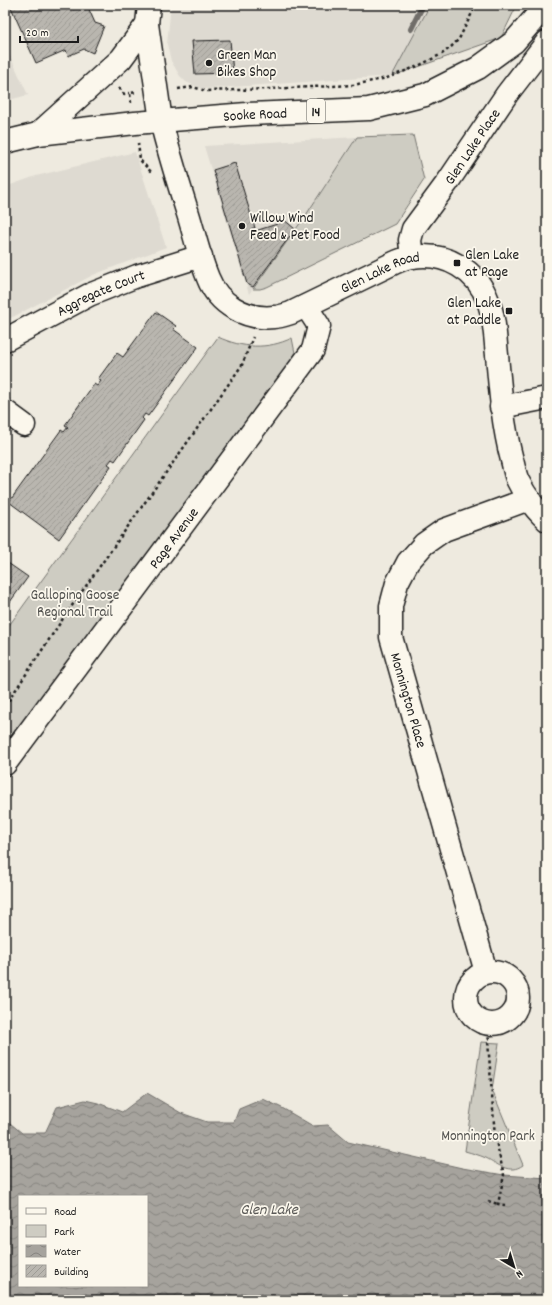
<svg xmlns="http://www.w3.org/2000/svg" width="552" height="1305" viewBox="0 0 552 1305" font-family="Dekko,sans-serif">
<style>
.built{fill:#dedad1}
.park{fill:#ceccc2;stroke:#75746f}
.water{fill:url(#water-waves);stroke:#6f6d69;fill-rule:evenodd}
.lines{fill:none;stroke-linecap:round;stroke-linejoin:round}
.stream{stroke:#6f6d69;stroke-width:6}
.building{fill:url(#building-hatch);stroke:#1c1c1c}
.minor-casing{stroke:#1c1c1c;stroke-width:25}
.major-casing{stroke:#1c1c1c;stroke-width:25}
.path{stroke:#1c1c1c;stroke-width:2.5;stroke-dasharray:3 3;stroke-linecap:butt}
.minor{stroke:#fbf7ec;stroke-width:22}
.major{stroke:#fbf7ec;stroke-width:22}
.poi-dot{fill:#1c1c1c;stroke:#fbf7ec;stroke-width:1.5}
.labels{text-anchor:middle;stroke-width:3.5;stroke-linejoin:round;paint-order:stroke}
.shield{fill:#fbf7ec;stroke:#5f5e5a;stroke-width:1}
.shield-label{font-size:14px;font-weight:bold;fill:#1c1c1c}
.poi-label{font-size:15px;fill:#1c1c1c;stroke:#fbf7ec;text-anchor:start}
.street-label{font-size:15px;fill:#1c1c1c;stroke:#fbf7ec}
.park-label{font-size:15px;fill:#51514e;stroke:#fbf7ec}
.water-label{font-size:16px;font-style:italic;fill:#5a5956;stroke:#fbf7ec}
</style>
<defs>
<pattern id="water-waves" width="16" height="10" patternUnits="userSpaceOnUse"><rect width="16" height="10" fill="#a6a39d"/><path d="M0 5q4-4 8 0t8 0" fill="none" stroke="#86847f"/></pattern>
<pattern id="building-hatch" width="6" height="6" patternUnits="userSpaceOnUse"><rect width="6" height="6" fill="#b9b6af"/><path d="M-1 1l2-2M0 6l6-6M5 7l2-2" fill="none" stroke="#9e9c96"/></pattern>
</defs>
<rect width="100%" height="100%" fill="#eeeadf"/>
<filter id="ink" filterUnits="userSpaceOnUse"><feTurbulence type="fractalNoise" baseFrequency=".025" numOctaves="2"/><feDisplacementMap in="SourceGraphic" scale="8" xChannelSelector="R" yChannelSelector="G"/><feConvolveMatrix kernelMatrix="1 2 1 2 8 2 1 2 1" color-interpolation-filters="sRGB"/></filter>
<g filter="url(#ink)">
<g class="built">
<polygon points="171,5 430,5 392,76 202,89 186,82 180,76 171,61 167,44"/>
<polygon points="5,45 28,95 5,101"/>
<polygon points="357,137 306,215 249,294 204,146"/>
<polygon points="135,152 166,247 93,275 5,321 5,187 36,176"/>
</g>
<g class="park">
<polygon points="430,5 517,5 501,38 392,76"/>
<polygon points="413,135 424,180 395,224 267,287 260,289 253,289 306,215 357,137"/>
<path d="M218 337C242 348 267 350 292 338L297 363 5 767V631Z"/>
<path d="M481 1042 499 1043 492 1090 523 1165C509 1175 498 1164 486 1158 479 1155 472 1153 465 1151Z"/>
</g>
<path class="water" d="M147 1093 181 1113 207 1122H234L239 1109 263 1099 282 1108 313 1126 328 1125 348 1142 462 1168 504 1175 547 1178V1300H5V1119L22 1133H45L57 1107 85 1100 98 1103 122 1112ZM19 1196H147V1286H19Z"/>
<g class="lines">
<polyline class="stream" points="411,29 423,5"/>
</g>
<g class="building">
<polygon points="10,5 62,5 64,8 70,5 87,5 95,23 104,26 93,53 84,49 68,56 66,50 36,63"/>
<polygon points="230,40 233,73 195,74 192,41"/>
<polygon points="235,163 255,228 251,229 252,232 277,224 282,218 295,229 253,287 247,284 213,170"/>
<polygon points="156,312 176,326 173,329 198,347 148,416 145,414 142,418 144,420 115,461 112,459 108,464 111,466 59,539 9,502 61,430 64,432 68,427 65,425 94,384 97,386 101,381 98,379 117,353 123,357"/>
<polygon points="5,561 28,577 10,602 7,601 5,604"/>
</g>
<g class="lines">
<g class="minor-casing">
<g id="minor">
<path id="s1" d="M161 121C169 154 179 185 189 217 195 237 200 259 208 278 218 304 246 320 274 317 279 317 285 315 291 313L396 262C401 260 407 257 413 257 445 252 477 270 488 301 495 318 495 337 497 355 500 390 503 426 512 460 514 467 515 475 518 481 525 495 536 510 547 520"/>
<path id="s2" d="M412 257 410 240 413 229 447 183 507 94 547 42"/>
<path id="s3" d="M5 340 89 295 137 276 201 256"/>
<polyline points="501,407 547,398"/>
<polyline points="5,411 24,425"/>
<path id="s4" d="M5 764 313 350 319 326 306 306"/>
<circle cx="492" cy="998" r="26"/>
<polyline points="486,972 391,637 391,606 397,583 408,562 424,544 444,530 529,499"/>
</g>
</g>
<g class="major-casing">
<g id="major">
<polyline points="149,5 147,24 161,121"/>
<polyline points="38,134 121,59 147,24"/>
<path id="s5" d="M5 142 38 134 135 123 247 114 369 109 425 95 478 68 514 42 546 5"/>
</g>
</g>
<g class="path">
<polyline points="119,88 124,94 130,93"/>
<polyline points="178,89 193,87 206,91 270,89 353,85 387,78 418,66 442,54 451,47 459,39 476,5"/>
<polyline points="131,103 130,93 137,92"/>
<polyline points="138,143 140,160 152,173"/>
<polyline points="5,706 64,617 242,365 253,337"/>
<polyline points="492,1025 488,1041 495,1137 504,1175 498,1204 505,1205"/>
<polyline points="488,1201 498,1204"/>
</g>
<use href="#minor" class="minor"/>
<use href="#major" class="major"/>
</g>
</g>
<g class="poi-dot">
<circle cx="209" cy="63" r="4"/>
<circle cx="242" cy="226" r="4"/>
<rect x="453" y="259" width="8" height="8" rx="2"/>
<rect x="505" y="307" width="8" height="8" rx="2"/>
</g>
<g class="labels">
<rect class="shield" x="307" y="99" width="18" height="24" rx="3"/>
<g class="shield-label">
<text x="316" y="116">14</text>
</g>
<g class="poi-label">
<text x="217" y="59">Green Man<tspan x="217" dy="17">Bikes Shop</tspan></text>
<text x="250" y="222">Willow Wind<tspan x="250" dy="17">Feed &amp; Pet Food</tspan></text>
<text x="465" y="259">Glen Lake<tspan x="465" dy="17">at Page</tspan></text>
<text x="501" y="307" text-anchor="end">Glen Lake<tspan x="501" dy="17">at Paddle</tspan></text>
</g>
<g class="street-label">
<text dy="5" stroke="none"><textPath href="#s5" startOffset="252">Sooke Road</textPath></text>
<text dy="5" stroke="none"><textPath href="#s2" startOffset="130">Glen Lake Place</textPath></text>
<text dy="5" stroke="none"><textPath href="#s1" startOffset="362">Glen Lake Road</textPath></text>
<text dy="5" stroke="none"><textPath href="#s3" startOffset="107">Aggregate Court</textPath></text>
<text dy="5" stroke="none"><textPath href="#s4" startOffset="282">Page Avenue</textPath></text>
<text transform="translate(409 700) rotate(74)" y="5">Monnington Place</text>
</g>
<g class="park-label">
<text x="75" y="599">Galloping Goose<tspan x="75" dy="17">Regional Trail</tspan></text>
<text x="488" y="1140">Monnington Park</text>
</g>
<g class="water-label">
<text x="269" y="1214">Glen Lake</text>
</g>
</g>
<rect width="552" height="1305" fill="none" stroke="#fbf7ec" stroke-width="20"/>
<rect x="10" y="10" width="532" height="1285" fill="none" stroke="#1c1c1c" stroke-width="1.5" filter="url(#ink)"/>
<rect x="18" y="1195" width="130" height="92" fill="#fbf7ec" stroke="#a29f99"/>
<rect x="26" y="1208" width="20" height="6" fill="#fbf7ec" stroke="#a29f99"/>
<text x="54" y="1215" font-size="12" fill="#1c1c1c">Road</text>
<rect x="26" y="1225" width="20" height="12" fill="#ceccc2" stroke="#a29f99"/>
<text x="54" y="1235" font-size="12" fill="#1c1c1c">Park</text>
<rect x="26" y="1245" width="20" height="12" fill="url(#water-waves)" stroke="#a29f99"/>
<text x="54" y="1255" font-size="12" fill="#1c1c1c">Water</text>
<rect x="26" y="1265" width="20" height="12" fill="url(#building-hatch)" stroke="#a29f99"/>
<text x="54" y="1275" font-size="12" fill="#1c1c1c">Building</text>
<g transform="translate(514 1267) rotate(142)" stroke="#fbf7ec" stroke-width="3" paint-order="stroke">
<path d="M0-3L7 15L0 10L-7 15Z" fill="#1c1c1c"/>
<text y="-6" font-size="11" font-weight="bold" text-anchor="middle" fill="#1c1c1c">N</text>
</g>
<path d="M20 36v6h58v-6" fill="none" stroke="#1c1c1c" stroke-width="2"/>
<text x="26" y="36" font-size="12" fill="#1c1c1c" stroke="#fbf7ec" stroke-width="3" paint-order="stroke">20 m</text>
</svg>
